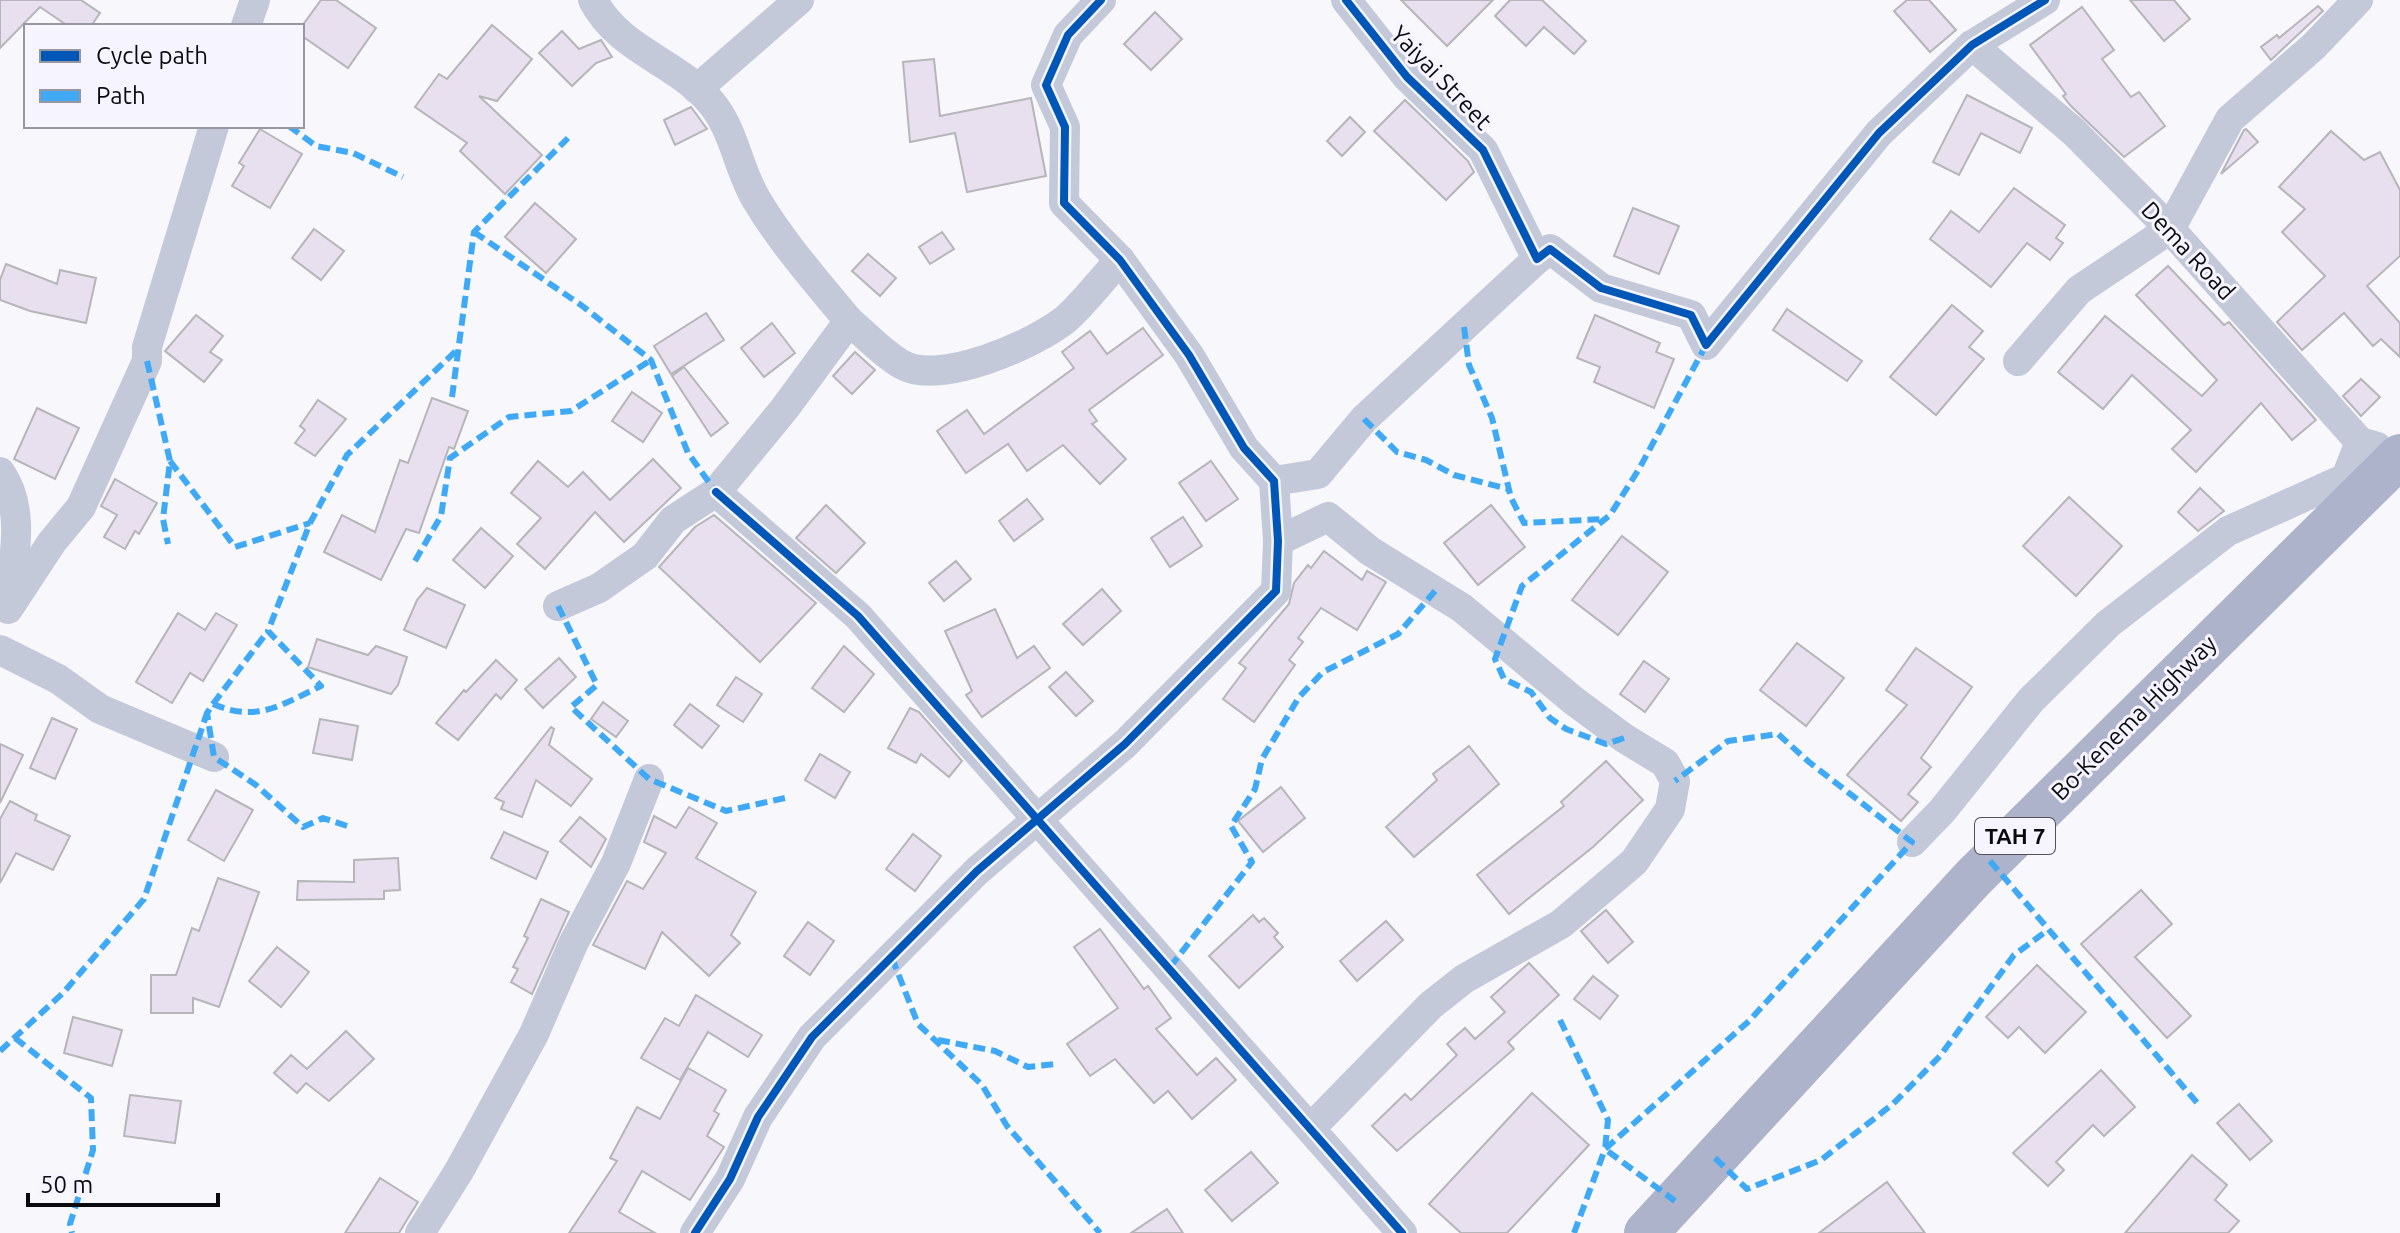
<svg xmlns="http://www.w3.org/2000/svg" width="2400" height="1233" viewBox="0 0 2400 1233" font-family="Ubuntu,sans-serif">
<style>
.building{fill:#e8dfef;stroke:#b6b5b9;stroke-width:2}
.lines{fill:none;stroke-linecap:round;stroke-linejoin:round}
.street{stroke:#c4c9d9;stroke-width:30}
.highway{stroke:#adb3ca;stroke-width:44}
.quiet{stroke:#3fa9f5;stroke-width:6;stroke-dasharray:12 6;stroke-linecap:butt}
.cycleway-casing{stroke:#f5f4ff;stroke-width:13}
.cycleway{stroke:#0057b8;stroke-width:8}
.labels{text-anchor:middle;stroke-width:6;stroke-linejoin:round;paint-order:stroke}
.shield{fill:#f5f4ff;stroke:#515157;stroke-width:2}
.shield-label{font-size:22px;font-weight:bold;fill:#0b0b0f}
.street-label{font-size:24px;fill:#0b0b0f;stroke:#f5f4ff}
</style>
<rect width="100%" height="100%" fill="#f7f7fc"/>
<g class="building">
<polygon points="0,0 81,0 100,13 91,26 68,26 40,7 0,48"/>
<polygon points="321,0 336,0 376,28 348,68 302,36 302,26"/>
<polygon points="1401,0 1493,0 1447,46"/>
<polygon points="1510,0 1542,0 1586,41 1574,54 1544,27 1526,46 1495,16"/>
<polygon points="1907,0 1929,0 1956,30 1930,52 1894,11"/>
<polygon points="2130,0 2174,0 2190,19 2164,41"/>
<polygon points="2318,6 2323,11 2271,60 2261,47 2277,35 2279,38"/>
<polygon points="2082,7 2114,50 2102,59 2131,97 2139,92 2165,126 2124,157 2070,105 2063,96 2066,94 2030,45"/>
<polygon points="1155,12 1182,39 1151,70 1124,44"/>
<polygon points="492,25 532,59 497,101 479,96 542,155 505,194 460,151 467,143 415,107 439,74 447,79"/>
<polygon points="562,31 579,49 601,40 612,57 596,63 572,86 539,53"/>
<polygon points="934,59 940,116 1031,98 1046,176 967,192 955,133 910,142 903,62"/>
<polygon points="1967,95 2032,128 2020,153 1981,133 1959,175 1933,162"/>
<polygon points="1405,100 1468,161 1474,172 1446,200 1374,131"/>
<polygon points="691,107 707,129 675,145 664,120"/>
<polygon points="1350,117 1365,132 1342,156 1327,141"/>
<polygon points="260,129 302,154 270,208 232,186 244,166 239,163"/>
<polygon points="2246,129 2258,142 2221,174 2244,130"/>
<polygon points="2331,131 2364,160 2380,152 2400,190 2400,256 2367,286 2400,323 2400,357 2381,339 2373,346 2344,313 2302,350 2277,322 2325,276 2282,232 2305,209 2279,187"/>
<polygon points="2014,188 2065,225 2056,238 2063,243 2050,260 2027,243 1991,287 1930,239 1951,211 1979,232"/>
<polygon points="535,203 576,239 546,273 505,237"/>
<polygon points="1633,208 1679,226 1659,274 1614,256"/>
<polygon points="314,229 344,251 321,280 292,258"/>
<polygon points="942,232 954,249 930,264 919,247"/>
<polygon points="868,254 896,278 880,296 852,271"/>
<polygon points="6,264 57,284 60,270 96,278 86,323 30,311 0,300 0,280"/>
<polygon points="2168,266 2224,325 2229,322 2316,420 2292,440 2261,403 2196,472 2172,449 2191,430 2132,375 2103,409 2058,372 2105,316 2202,396 2217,380 2136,295"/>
<polygon points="1952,305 1983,331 1969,347 1984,359 1936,415 1890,377"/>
<polygon points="1787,309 1862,361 1847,381 1773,330"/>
<polygon points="706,313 724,340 671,374 654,346"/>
<polygon points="196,315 223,336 210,352 222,360 204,382 165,351"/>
<polygon points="1595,315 1660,343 1656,352 1674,359 1654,408 1594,382 1600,367 1577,358"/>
<polygon points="772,323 795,353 764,377 741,348"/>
<polygon points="1143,328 1163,355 1089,410 1097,421 1092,424 1126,459 1100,484 1063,445 1027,471 1008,444 966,473 937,431 967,410 984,434 1074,368 1062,352 1090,331 1107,354"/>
<polygon points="855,352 875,370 852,394 833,376"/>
<polygon points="684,367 728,423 711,436 672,376"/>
<polygon points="2361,379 2380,397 2361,416 2343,396"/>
<polygon points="632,392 662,413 643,442 612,421"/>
<polygon points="432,398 468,411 454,449 449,447 419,533 406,529 381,580 324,552 342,515 375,532 400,460 408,463"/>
<polygon points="318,400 346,419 315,456 295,443 305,430 300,426"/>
<polygon points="37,408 79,428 55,479 14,459"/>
<polygon points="653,459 681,488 624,542 595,512 545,569 517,544 541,518 511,493 538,461 568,487 583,472 610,500"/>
<polygon points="1211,461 1238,499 1206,521 1179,483"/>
<polygon points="115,479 157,503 139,534 135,531 125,549 104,537 117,515 101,506"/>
<polygon points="2200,488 2224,511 2198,531 2178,512"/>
<polygon points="2069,497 2122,546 2076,596 2023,546"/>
<polygon points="1027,499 1043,519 1014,541 999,521"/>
<polygon points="826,505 865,543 836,573 796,538"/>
<polygon points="1491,505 1525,547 1478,585 1444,543"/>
<polygon points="714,515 816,603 760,662 659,567 695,527"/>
<polygon points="1183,517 1202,546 1170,567 1151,538"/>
<polygon points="481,528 513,556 485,588 453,560"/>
<polygon points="1622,536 1668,572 1618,635 1572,600"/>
<polygon points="1324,551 1362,580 1367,571 1386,582 1357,630 1321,608 1298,638 1303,642 1289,660 1295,665 1254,722 1223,699 1246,668 1239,663 1289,604 1294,583 1308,565 1311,568"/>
<polygon points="956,561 971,579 944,601 929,583"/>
<polygon points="427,588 465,605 446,648 404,630 417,600"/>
<polygon points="1102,589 1121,611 1083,645 1063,624"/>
<polygon points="995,609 1017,658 1034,646 1050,668 982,717 966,695 972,691 945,631"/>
<polygon points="178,613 205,630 216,613 237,625 203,681 190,673 172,703 136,682"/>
<polygon points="317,639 368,655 376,646 407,657 398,685 391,694 308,667"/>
<polygon points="1797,643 1844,678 1806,726 1760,690"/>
<polygon points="844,646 874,674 844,712 812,688"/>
<polygon points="1916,648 1972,687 1921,758 1931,767 1908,794 1918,802 1901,821 1847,775 1907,705 1886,690"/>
<polygon points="559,658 576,677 543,708 525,689"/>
<polygon points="496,660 517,680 501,699 496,694 458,740 436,723 464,690 466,692"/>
<polygon points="1644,661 1669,679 1645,712 1620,694"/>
<polygon points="1066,672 1093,701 1076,716 1049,687"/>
<polygon points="736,677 762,694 743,722 717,705"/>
<polygon points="603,702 628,721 616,737 591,719"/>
<polygon points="690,704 719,726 702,748 674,725"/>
<polygon points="910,708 919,712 962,761 949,777 921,754 916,763 888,748"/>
<polygon points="52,718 77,729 55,779 30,768"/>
<polygon points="320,719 358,726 352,760 313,753"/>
<polygon points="551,727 554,729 549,745 592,779 571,806 536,780 522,817 501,809 504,802 495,798"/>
<polygon points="0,744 23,755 0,803"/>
<polygon points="1469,746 1499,784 1414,857 1386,827 1437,780 1433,774"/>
<polygon points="820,754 850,772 835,798 805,780"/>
<polygon points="1606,761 1643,800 1593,847 1509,914 1477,875 1564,806 1561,802"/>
<polygon points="1281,787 1305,818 1263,852 1238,821"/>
<polygon points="216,790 253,810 224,861 188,840"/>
<polygon points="10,801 37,815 35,820 70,836 53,870 16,853 0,883 0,819"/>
<polygon points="689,807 717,823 696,858 756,892 731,935 740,943 709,976 662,932 645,969 593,945 627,881 643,889 666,853 644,842 654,816 676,828"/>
<polygon points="580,817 606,839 591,867 560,841"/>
<polygon points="504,832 548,852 536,879 491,858"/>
<polygon points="913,834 941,856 915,891 886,869"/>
<polygon points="398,858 400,890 384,891 384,899 297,900 298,881 354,882 354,860"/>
<polygon points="218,878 259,892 219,1007 193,998 193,1013 151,1013 151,975 176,975 192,928 199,931"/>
<polygon points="2141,890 2172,924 2135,957 2191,1016 2167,1038 2081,944"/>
<polygon points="541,899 569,912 532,994 511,982 518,969 513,967 528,938 524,936"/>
<polygon points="1606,910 1633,942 1608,963 1581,931"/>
<polygon points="1253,915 1259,922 1264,918 1278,933 1274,937 1283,947 1239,988 1209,956"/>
<polygon points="1386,921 1403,940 1357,981 1340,961"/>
<polygon points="808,922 834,941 810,975 784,956"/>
<polygon points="1100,929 1144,989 1148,986 1171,1018 1156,1029 1197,1075 1216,1058 1236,1080 1192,1119 1168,1091 1154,1103 1115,1059 1090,1076 1067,1044 1118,1008 1074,947"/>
<polygon points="277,947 309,972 281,1007 249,981"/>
<polygon points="1529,963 1559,995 1508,1042 1514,1049 1397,1151 1372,1126 1405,1094 1411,1100 1457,1055 1447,1044 1465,1028 1475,1039 1505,1012 1491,997"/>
<polygon points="2037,965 2086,1012 2045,1053 2019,1027 2008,1038 1986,1017"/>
<polygon points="1593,976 1618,996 1600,1019 1574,999"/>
<polygon points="696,995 762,1035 748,1057 708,1032 680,1080 641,1058 665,1018 679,1026"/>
<polygon points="73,1017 122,1030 112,1066 64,1053"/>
<polygon points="346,1031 374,1059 329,1101 306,1083 297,1093 274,1073 291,1055 307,1069"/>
<polygon points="688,1068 726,1090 714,1111 719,1114 707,1136 724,1147 690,1200 642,1171 619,1212 655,1233 569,1233 617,1161 610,1158 637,1107 660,1119"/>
<polygon points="2101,1070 2135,1107 2104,1136 2093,1125 2056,1162 2064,1170 2048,1186 2013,1153"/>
<polygon points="1532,1093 1589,1145 1507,1233 1461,1233 1429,1204"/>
<polygon points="130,1095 181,1101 175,1143 124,1136"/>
<polygon points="2239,1104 2272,1141 2250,1160 2217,1123"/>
<polygon points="1251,1152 1278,1183 1232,1221 1205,1190"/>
<polygon points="2192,1155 2227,1185 2215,1200 2239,1221 2228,1233 2125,1233"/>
<polygon points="380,1178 418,1202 408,1218 399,1233 345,1233"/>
<polygon points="1887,1182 1925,1233 1819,1233"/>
<polygon points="1167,1209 1183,1233 1131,1233"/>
</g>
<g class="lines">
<g class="street">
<polyline points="1346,0 1407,77 1483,150 1537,259 1550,249 1601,288 1691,315 1706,345 1879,133 1972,45 2045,0"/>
<polyline points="246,26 255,0"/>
<polyline points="1972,45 2074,132 2170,229 2360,442 2377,447"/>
<polyline points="697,89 799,0"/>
<path d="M849 321C866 335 882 353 901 364 939 387 1035 344 1066 319 1085 302 1102 279 1120 260"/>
<polyline points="2018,361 2079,290 2170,229 2230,119 2313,47 2358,0"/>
<path d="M0 472C26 508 14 559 9 600"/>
<polyline points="1274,481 1318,474 1364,419 1537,259"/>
<polyline points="716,492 858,616 1402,1233"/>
<polyline points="1278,541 1328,517 1370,551 1462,608 1574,701 1624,738 1665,763 1675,781 1670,809 1634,862 1561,924 1464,979 1431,1005 1311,1128"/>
<path d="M558 606 599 588 645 556 673 520 716 492 785 408 849 321C817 282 782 243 756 199 739 170 735 136 716 109 684 63 620 53 593 0"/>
<polyline points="8,609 52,542 81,507 147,361 147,347 214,126"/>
<polyline points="0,650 58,679 100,709 214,757"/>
<polyline points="1912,842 1942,811 2031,700 2108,624 2228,531 2346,478 2360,442"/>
<polyline points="420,1233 459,1171 534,1034 573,944 616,863 649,779"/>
<polyline points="695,1233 730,1179 758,1117 812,1037 977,871 1125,744 1276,591 1278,541 1274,481 1244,448 1189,355 1120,260 1064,203 1065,127 1046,85 1068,35 1101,0"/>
</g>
<polyline class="highway" points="1646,1233 1974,877 2400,456"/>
<g class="quiet">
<polyline points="289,126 316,146 353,153 403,177"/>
<polyline points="474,232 581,305 651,360 688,453 716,492"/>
<polyline points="1464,327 1469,365 1492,418 1511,498 1524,523 1604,519"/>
<polyline points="147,361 170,461 163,519 168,544"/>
<polyline points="452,397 474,232 568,138"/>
<polyline points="1364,419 1397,452 1426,460 1454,475 1508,489"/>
<polyline points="170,461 235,547 310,523"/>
<polyline points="415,561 441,516 450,458 509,417 571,411 651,360"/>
<polyline points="558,606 597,685 571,707 649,779 726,811 785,798"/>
<polyline points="213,704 268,631"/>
<polyline points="1624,738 1606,744 1566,729 1550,718 1531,692 1504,679 1495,659 1522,586 1610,515 1639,469 1706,345"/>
<path d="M347 826 323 818 303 827 256 785 214 757 207 713 213 704C257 723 281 705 321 686L268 631 310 523 347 455 458 349"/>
<polyline points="1990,861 2199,1105"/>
<polyline points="892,958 918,1024 982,1085 1007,1126 1100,1233"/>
<polyline points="1170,967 1252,862 1231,826 1255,789 1262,759 1299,697 1323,672 1398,634 1435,591"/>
<polyline points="1560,1020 1608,1120 1605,1149 1675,1201"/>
<polyline points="15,1038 91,1098 93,1150 70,1224 72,1233"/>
<polyline points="938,1040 995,1051 1028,1067 1055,1064"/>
<polyline points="0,1051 63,993 144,899 207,713"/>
<polyline points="1715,1158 1747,1189 1821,1160 1893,1104 1940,1056 2014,955 2048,930"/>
<polyline points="1574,1233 1605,1149 1749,1021 1912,842 1809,762 1778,734 1728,741 1675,781"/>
</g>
<g class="cycleway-casing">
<g id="cycleway">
<polyline points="1346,0 1407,77 1483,150 1537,259 1550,249 1601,288 1691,315 1706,345 1879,133 1972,45 2045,0"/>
<polyline points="716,492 858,616 1402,1233"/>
<polyline points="695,1233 730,1179 758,1117 812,1037 977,871 1125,744 1276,591 1278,541 1274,481 1244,448 1189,355 1120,260 1064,203 1065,127 1046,85 1068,35 1101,0"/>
</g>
</g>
<use href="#cycleway" class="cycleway"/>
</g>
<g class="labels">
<rect class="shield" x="1975" y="818" width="80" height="36" rx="6"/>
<g class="shield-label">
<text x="2015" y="844">TAH 7</text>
</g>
<g class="street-label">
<text transform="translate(1441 78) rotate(46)" y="8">Yaiyai Street</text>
<text transform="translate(2188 251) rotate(47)" y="8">Dema Road</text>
<text transform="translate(2134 718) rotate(-45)" y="8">Bo-Kenema Highway</text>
</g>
</g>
<rect x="24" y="24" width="280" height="104" fill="#f5f4ff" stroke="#97979f" stroke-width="2"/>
<rect x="40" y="50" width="40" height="12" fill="#0057b8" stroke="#97979f" stroke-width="2"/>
<text x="96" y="64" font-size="24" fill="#0b0b0f">Cycle path</text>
<rect x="40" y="90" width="40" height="12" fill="#3fa9f5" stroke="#97979f" stroke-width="2"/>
<text x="96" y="104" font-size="24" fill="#0b0b0f">Path</text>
<path d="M28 1193v12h190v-12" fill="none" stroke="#0b0b0f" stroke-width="4"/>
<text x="40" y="1193" font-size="24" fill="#0b0b0f" stroke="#f5f4ff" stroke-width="6" paint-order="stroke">50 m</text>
</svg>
